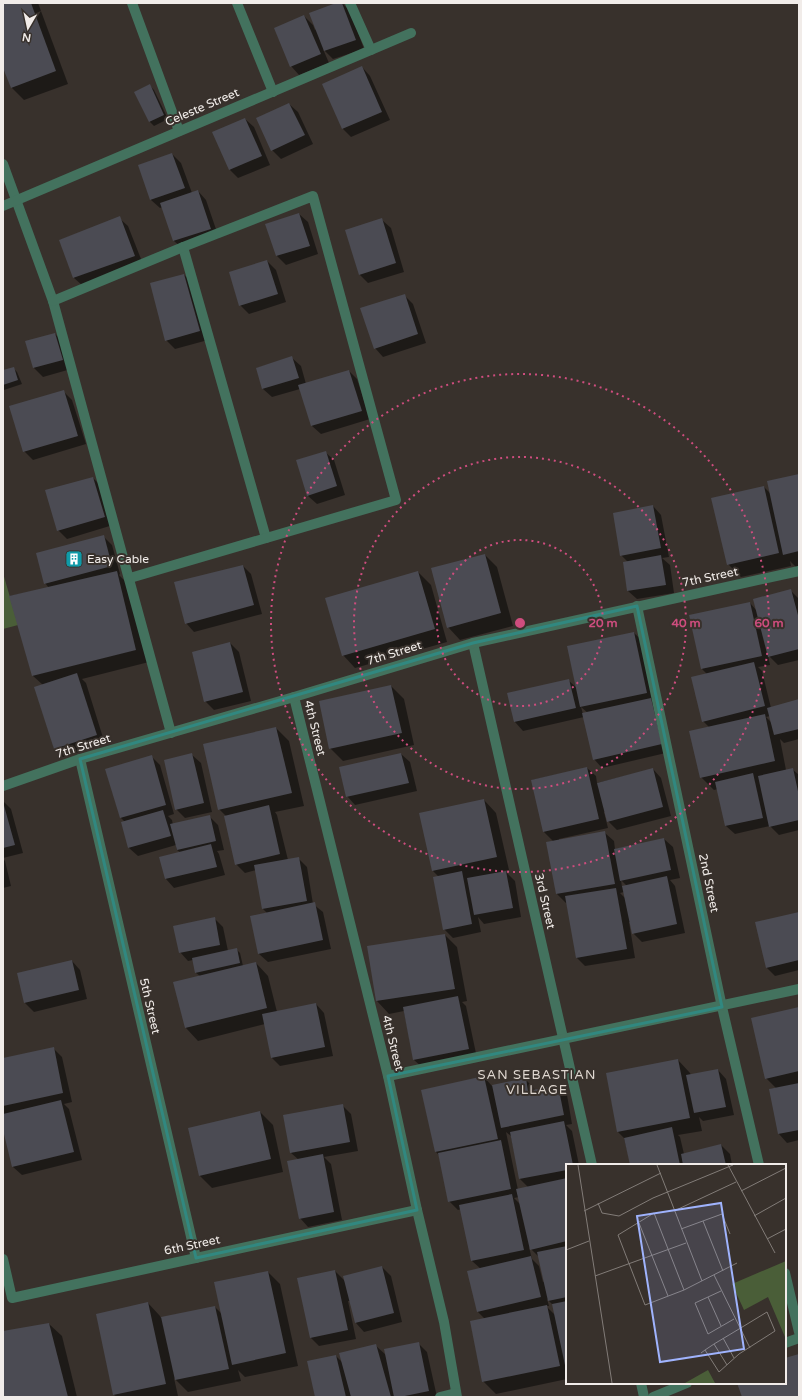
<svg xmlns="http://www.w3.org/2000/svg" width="802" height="1400" viewBox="0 0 802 1400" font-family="'Varela Round',sans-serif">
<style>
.green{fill:#4a5e38}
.shadow{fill:#0007;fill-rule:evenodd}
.building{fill:#4b4b53}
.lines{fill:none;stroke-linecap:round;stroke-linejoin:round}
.minor{stroke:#43725e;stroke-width:10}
.marked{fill:none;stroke:#318880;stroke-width:3;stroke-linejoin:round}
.ring{fill:none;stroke:#ce4d7e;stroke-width:2;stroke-dasharray:2 4}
.labels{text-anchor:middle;stroke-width:4;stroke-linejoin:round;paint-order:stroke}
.street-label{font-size:12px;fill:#f1ece9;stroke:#38312c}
.poi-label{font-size:12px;fill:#f1ece9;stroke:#38312c;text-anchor:start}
.neighbourhood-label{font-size:13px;letter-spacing:1px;fill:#dfd7d0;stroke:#38312c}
.inset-road{fill:none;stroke:#827c78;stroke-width:1}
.view{fill:#9fb3fd;fill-opacity:0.15;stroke:#9fb3fd;stroke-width:2}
.inset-edge{fill:none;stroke:#f1ece9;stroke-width:2}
.centre{fill:#ce4d7e;stroke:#38312c;stroke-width:2}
.ring-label{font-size:12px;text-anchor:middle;font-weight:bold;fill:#ce4d7e;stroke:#38312c;stroke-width:4;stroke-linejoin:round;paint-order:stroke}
</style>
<rect width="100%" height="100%" fill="#38312c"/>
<polygon class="green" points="3,573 18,625 3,629"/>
<g class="shadow">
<polygon points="3,3 38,3 68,84 24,100 11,87 3,65"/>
<polygon points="339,3 342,3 350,11 364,49 333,59 323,49 329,63 299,75 291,66 304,16 313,25 315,30"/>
<polygon points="362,67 370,76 390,120 351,137 342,128"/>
<polygon points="149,85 154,90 168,119 154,126 150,122 136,92"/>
<polygon points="289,104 298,112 313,144 281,159 272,150"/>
<polygon points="245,119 254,127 270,165 238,178 230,170"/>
<polygon points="172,154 181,163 192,193 198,191 206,200 219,238 183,249 174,241 163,207 160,208 151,200 139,166"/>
<polygon points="299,214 308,222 318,254 286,265 277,256 267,224"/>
<polygon points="119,218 128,226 143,264 83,286 74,278 60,240"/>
<polygon points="382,220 391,228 404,272 368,283 359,274"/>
<polygon points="267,261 276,270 286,302 249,314 240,305"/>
<polygon points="184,275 193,283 208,340 175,349 166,340"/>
<polygon points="404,295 413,304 426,343 383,357 375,348"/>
<polygon points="55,334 64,343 71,369 43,377 34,368 27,342"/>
<polygon points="292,358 301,366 306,384 349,371 357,379 370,419 321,434 312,426 300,389 272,397 263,389 257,368"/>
<polygon points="13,368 17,372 22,384 4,390 3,389 3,371"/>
<polygon points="63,391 72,400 86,444 33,460 24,451"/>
<polygon points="325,452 334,460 345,495 317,504 308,496"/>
<polygon points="799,475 799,566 796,567 790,561 791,566 741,577 728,564 764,487 771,494"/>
<polygon points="93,478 101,486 113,525 67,539 58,530"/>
<polygon points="653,506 661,515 669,557 662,558 670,565 674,593 637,599 628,591 628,562 621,555"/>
<polygon points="103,536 112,545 120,574 119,575 129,585 149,662 82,679 86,683 105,744 63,757 54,748 43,685 33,676 10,596 49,588 45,583"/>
<polygon points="485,555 497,567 513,626 460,640 448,627"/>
<polygon points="243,566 251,574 262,614 194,632 186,623"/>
<polygon points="418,572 431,585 447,642 355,668 343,655"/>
<path d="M791 591 799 599V660L778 665 768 655 770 665 758 667 762 671 771 708 799 700V739L784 743 780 739 786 770 792 769 799 775V830L779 835 770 826 735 834 726 826 718 789 714 790 701 777 709 727 703 721 707 674 702 669 750 603 757 611ZM770 716 772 723 766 717Z"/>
<path d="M634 633 647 645 670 752 602 768 594 759 584 717 523 731 515 722 508 694 568 680 577 688ZM581 707 588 713 583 714Z"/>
<polygon points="230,643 239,652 251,701 214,710 205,701"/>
<polygon points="391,686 404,699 414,745 343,761 330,748"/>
<polygon points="276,728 289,741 304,806 275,812 277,815 288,860 298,858 307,867 313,904 323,912 331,949 268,962 259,954 251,917 267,913 263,909 256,870 245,873 236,864 226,816 219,809"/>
<polygon points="401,754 410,762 417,791 355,805 347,796"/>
<polygon points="192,755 201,763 212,812 185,818 176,809"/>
<polygon points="152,757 160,765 174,814 168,816 172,820 173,825 209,816 218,825 224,850 217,851 219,854 225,875 174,888 166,879 160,858 181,853 177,850 176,845 138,856 129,848 125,822 121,818"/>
<path d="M587 768 596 776 597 783 653 769 661 778 671 816 617 830 608 821 606 811 604 812 608 828 559 839V841L605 833 614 841 615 849 664 839 673 847 680 878 670 880 675 886 685 933 642 942 633 933 631 922H629L635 958 585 966 577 958 567 902 566 903 557 894 548 843 554 842 544 832 532 780ZM621 880 627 886 622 887ZM624 892 626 899 620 893Z"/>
<polygon points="484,800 496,813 509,870 501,871 501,873 506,872 515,881 521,917 484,924 478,917 481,932 453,938 444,929 439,877 433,871"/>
<polygon points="3,801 11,809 23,853 3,858"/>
<polygon points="3,859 5,861 11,886 3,888"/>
<polygon points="799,913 799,970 775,976 766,967"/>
<polygon points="214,918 223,927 228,951 236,949 240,953 243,966 256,963 268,976 277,1012 316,1004 324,1013 333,1056 280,1066 272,1058 265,1024 198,1041 186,1028 200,976 196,973 193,960 188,961 180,952"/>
<polygon points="445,935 457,947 467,1001 462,1002 466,1006 477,1058 423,1068 414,1060 404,1011 389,1014 377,1001"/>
<polygon points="72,961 80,970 87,999 34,1012 25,1003 18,974"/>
<polygon points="799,1008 799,1140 787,1143 779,1134 770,1089 776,1088 766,1078"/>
<polygon points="53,1048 62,1057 72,1102 64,1104 69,1109 82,1160 22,1175 13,1167 3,1126 3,1059"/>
<polygon points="678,1060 690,1073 691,1075 718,1070 726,1079 734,1115 703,1121 699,1117 702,1131 678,1135 680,1137 684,1154 721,1145 730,1154 732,1165 631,1165 624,1138 618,1132"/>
<path d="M484 1077 492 1086 525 1079 534 1088 535 1091 558 1086 567 1095 572 1124 566 1125 572 1131 579 1165H567V1379L496 1394 483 1381 485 1319 478 1312 481 1269 472 1261 461 1209 458 1210 449 1201 439 1155 436 1152 422 1091ZM506 1132 511 1136 520 1179 529 1188 518 1190ZM519 1197 521 1205 514 1198ZM529 1247 539 1257 545 1281 543 1282 539 1266 532 1259ZM547 1299 553 1305 555 1315 546 1306H549Z"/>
<polygon points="342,1105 351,1114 358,1151 324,1157 331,1164 342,1220 308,1227 300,1218 299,1160 291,1153"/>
<polygon points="260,1112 273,1125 283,1172 212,1188 199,1175"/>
<polygon points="382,1267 391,1276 402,1322 364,1332 356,1323 350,1301 348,1301 356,1339 319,1346 311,1338 335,1271 345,1281"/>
<polygon points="268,1272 280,1284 298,1366 245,1377 238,1370 241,1381 188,1392 174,1378 178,1396 175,1397 117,1397 114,1395 148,1303 160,1316 161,1318 215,1307 222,1314"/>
<polygon points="49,1324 62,1336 77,1397 3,1397 3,1332"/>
<polygon points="418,1343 427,1352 437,1397 316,1397 336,1356 342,1362 375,1345 386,1355"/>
</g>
<g class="building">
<polygon points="3,3 31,3 56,71 11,88 3,68"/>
<polygon points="336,3 342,3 356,40 324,51 309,13"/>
<polygon points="304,15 321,54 290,67 274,28"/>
<polygon points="362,66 382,112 342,129 322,84"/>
<polygon points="150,84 164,115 149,122 134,92"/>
<polygon points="289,103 305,135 271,151 256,118"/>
<polygon points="245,118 262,156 229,170 212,132"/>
<polygon points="172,153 185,188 150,200 138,165"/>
<polygon points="198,190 211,229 173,241 160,203"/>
<polygon points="299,213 310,246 276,256 265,224"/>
<polygon points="120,216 135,256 73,278 59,240"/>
<polygon points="382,218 396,263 359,275 345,230"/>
<polygon points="267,260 278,294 239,306 229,272"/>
<polygon points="184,274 200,331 165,341 150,283"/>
<polygon points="405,294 418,334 374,349 360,308"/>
<polygon points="55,333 63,360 33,368 25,341"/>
<polygon points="292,356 299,378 262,389 256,368"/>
<polygon points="14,367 18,380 3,385 3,370"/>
<polygon points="349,370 362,411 311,426 298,385"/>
<polygon points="64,390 78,436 23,452 9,406"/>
<polygon points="326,451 337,486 307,496 296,460"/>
<polygon points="799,474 799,551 783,555 767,481"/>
<polygon points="93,477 105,517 57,531 45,490"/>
<polygon points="764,486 779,553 727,565 711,498"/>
<polygon points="653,505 661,548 620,556 613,513"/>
<polygon points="104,535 112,566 44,584 36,553"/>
<polygon points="485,554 501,613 447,628 431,568"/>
<polygon points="661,555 666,585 627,591 623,562"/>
<polygon points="243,565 254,605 185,624 174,582"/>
<polygon points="117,571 136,650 32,676 9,596"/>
<polygon points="418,571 435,629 342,656 325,598"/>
<polygon points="791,589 799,619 799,649 768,657 753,599"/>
<polygon points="750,602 762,656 701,669 689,615"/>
<polygon points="634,632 647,693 580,707 567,646"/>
<polygon points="230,642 243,692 204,702 192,652"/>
<polygon points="754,662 765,706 702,722 691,677"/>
<polygon points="77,673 97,735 54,749 34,687"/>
<polygon points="569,679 576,708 514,722 507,693"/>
<polygon points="391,685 402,733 329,749 319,701"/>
<polygon points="651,698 662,744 593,760 582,713"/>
<polygon points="799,699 799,729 774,735 767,708"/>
<polygon points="765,714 775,761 700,778 689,731"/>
<polygon points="276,727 292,793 218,810 203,744"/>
<polygon points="192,753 204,803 175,810 164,760"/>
<polygon points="401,753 409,783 346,797 339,767"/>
<polygon points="152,755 166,805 120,818 105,769"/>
<polygon points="587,767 599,819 543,832 531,780"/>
<polygon points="653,768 663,807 607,822 597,783"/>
<polygon points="793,768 799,796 799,820 769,827 758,776"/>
<polygon points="753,773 763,818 725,826 715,782"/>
<polygon points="484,799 497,857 432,871 419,813"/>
<polygon points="3,802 15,845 3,848"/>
<polygon points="269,805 280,854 235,865 224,816"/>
<polygon points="163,810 171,836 128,848 121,822"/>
<polygon points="210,815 216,841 177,850 170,824"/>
<polygon points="605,831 615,884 556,894 546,842"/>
<polygon points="664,838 671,870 620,881 614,849"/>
<polygon points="211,844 217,867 165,879 159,857"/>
<polygon points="299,857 307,901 262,909 254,865"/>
<polygon points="462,871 472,924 443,930 433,877"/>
<polygon points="506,871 513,908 474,915 467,878"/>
<polygon points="667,876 677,924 632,934 622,886"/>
<polygon points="616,888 627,949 576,958 565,896"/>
<polygon points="315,902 323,940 258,954 250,916"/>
<polygon points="799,912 799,960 766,968 755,922"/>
<polygon points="215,917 220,945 179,953 173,926"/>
<polygon points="445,934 455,989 376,1001 367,946"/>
<polygon points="237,948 240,963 195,973 192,958"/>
<polygon points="72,960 79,990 24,1003 17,973"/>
<polygon points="256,962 267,1008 185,1028 173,982"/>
<polygon points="458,996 469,1049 413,1060 403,1007"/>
<polygon points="316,1003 325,1047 271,1058 262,1014"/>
<polygon points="799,1007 799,1071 765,1079 751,1018"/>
<polygon points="54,1047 63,1093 3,1106 3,1058"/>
<polygon points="678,1059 690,1118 617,1132 606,1073"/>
<polygon points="718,1069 726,1107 694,1113 686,1075"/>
<polygon points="484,1076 498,1139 435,1152 421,1090"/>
<polygon points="526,1078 528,1091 558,1085 564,1115 501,1128 492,1085"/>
<polygon points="799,1083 799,1130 778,1134 769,1089"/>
<polygon points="61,1100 74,1152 12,1167 3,1130 3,1114"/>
<polygon points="343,1104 350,1142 290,1153 283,1115"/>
<polygon points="260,1111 271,1159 199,1176 188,1128"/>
<polygon points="564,1121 573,1165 567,1165 567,1170 519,1179 510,1132"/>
<polygon points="672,1127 680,1165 630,1165 624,1138"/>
<polygon points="501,1140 511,1189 448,1202 438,1153"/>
<polygon points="721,1144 726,1165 683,1165 681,1154"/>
<polygon points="323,1154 334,1212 299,1219 287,1161"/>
<polygon points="567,1178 567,1241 530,1250 516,1189"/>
<polygon points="512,1194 524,1250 471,1261 459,1205"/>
<polygon points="567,1246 567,1297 548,1301 537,1252"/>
<polygon points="531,1256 541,1297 477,1312 467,1271"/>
<polygon points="382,1266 394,1313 355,1323 343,1276"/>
<polygon points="335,1270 348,1330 310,1338 297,1278"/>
<polygon points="268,1271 286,1353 232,1365 214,1282"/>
<polygon points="567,1301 567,1370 566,1370 552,1304"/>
<polygon points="148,1302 166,1384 113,1395 96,1314"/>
<polygon points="547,1305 560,1366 482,1382 470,1321"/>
<polygon points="215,1306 229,1369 175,1380 161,1317"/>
<polygon points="49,1323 68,1397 3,1397 3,1331"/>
<polygon points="419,1342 429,1391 400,1397 394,1397 384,1349"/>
<polygon points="376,1344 391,1397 351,1397 339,1353"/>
<polygon points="799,1354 799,1397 742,1397 737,1383 785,1383 785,1358"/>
<polygon points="336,1355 346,1397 315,1397 307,1361"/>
</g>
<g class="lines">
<g class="minor">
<polyline points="132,3 179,131"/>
<polyline points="237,3 273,92"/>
<polyline points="350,3 371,50"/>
<polyline points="3,164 53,301 171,733"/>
<polyline points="3,206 411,33"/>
<polyline points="183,247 266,538"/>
<polyline points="53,301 183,247 313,196 396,500 130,578"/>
<polyline points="637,606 722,1007 759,1165"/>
<polyline points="473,643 592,1165"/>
<polyline points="294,697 388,1076 417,1210 444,1322 457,1397"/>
<polyline points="80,759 196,1258"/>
<polyline points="3,786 80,759 294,697 473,643 799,571"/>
<polyline points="388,1076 799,989"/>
<polyline points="3,1259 12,1298 417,1210"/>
<polyline points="785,1273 799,1332"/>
<polyline points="785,1343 799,1338"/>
<polyline points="641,1383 644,1397"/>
<polyline points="440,1397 456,1393"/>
<polyline points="653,1397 687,1383"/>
</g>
</g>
<path class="marked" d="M637 606 722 1007 388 1076 417 1210 196 1258 80 759 473 643Z"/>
<g class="ring">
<circle cx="520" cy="623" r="83"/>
<circle cx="520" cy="623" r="166"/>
<circle cx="520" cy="623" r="249"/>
</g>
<defs>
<g id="building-square" transform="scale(0.9)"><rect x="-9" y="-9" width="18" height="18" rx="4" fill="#0f9aa8" stroke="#38312c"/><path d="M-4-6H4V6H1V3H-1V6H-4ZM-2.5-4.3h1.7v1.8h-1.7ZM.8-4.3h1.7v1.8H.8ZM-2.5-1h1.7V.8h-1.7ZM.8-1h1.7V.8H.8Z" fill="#fff"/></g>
</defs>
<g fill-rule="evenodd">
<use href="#building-square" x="74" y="559"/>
</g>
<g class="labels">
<g class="street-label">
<text transform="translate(202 107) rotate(-23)" y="4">Celeste Street</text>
<text transform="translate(710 577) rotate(-12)" y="4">7th Street</text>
<text transform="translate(394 653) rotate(-17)" y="4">7th Street</text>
<text transform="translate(315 728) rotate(76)" y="4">4th Street</text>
<text transform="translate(83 746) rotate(-17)" y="4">7th Street</text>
<text transform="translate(709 883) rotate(78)" y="4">2nd Street</text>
<text transform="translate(545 901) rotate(77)" y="4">3rd Street</text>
<text transform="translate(150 1006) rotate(77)" y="4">5th Street</text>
<text transform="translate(393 1043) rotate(76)" y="4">4th Street</text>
<text transform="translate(192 1245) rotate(-12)" y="4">6th Street</text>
</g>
<g class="poi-label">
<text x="87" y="563">Easy Cable</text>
</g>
<g class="neighbourhood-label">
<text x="537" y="1079">SAN SEBASTIAN<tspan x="537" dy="15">VILLAGE</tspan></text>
</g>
</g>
<g transform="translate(566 1164)">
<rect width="220" height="220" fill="#38312c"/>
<path d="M220 97V184L219 173 202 133 178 146 166 120ZM142 206 149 219H119Z" fill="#4a5e38"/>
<path class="inset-road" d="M12 1 46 219M91 1 136 117M162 1 209 89M175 27 220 4M32 39 36 49 53 52 87 34 167 1M18 47 95 9M108 47 170 18M188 52 220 34M137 57 157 107M73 59 102 132M115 65 156 50 164 70M201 75 220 65M0 86 23 77M148 111 184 184M29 112 120 79M118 126 88 49 52 71 79 141 118 126 171 99M155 127 129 139 142 170 168 155M142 133 155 162M157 174 168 194M148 180 161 201M135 189 139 186 148 180 173 165 201 148 209 167 173 190 153 208 139 186"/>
<path class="view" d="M155 39 178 185 94 198 71 52Z"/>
<rect width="220" height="220" class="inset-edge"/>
</g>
<circle cx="520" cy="623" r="6" class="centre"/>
<g class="ring-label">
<text x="603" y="627">20 m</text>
<text x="686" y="627">40 m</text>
<text x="769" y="627">60 m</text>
</g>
<rect width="802" height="1400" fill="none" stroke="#f1ece9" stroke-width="8"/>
<g transform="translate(28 28) rotate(189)" stroke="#38312c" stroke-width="3" paint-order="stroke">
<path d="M0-3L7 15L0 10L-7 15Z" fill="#f1ece9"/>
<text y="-6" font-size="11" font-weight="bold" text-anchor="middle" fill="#f1ece9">N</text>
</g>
</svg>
